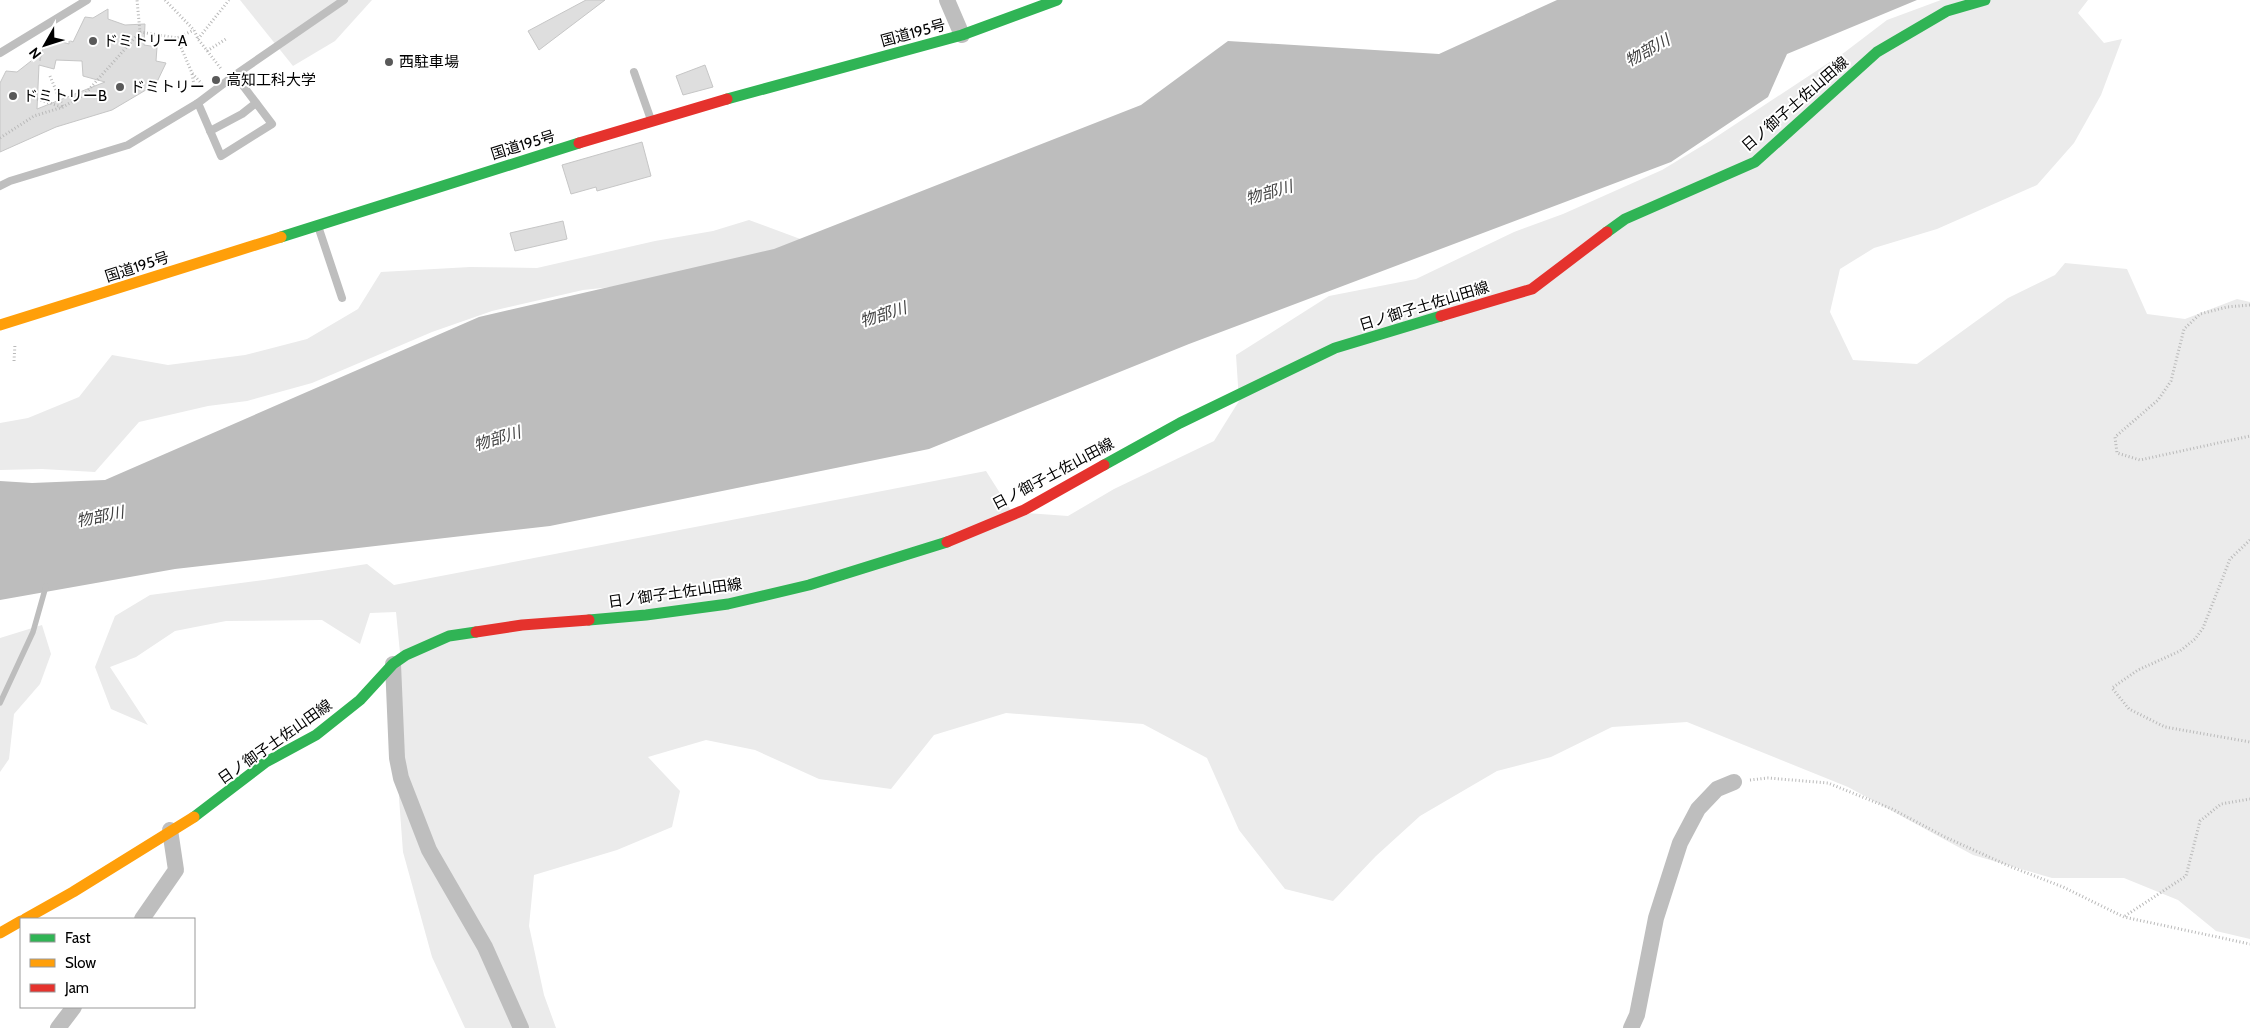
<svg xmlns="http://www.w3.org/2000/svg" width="2250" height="1028" viewBox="0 0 2250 1028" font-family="Cabin,'Noto Sans JP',sans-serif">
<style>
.green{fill:#ebebeb}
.water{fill:#bdbdbd}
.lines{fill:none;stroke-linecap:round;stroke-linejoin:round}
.stream{stroke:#bdbdbd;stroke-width:5.5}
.building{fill:#dedede;stroke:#c6c6c6;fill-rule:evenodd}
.path{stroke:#b9b9b9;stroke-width:3;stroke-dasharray:1 2.5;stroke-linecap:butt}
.lane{stroke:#bebebe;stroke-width:8}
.street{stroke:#bebebe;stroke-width:16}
.fast{stroke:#30b455;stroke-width:11}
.slow{stroke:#ff9f0a;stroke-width:11}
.jam{stroke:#e5322d;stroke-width:11}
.poi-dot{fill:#595959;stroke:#fff;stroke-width:2}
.labels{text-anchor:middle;stroke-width:4;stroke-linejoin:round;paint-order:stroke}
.street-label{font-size:15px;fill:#000;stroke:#fff}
.poi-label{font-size:15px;fill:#000;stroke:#fff;text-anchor:start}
.water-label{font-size:16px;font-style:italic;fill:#424242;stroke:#fff}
</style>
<rect width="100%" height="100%" fill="#fff"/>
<g class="green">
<polygon points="240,0 372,0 335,41 293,66"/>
<polygon points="1941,0 2088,0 2078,13 2104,43 2122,39 2101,95 2074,143 2037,185 1937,229 1874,248 1840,269 1830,312 1853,360 1917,364 2008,298 2055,275 2065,263 2127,269 2147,314 2185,319 2237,299 2250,302 2250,939 2216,931 2178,900 2124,878 2052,878 1973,855 1848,787 1687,722 1612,727 1551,757 1497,771 1420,816 1376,856 1333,901 1285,889 1239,830 1207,758 1143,724 1006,713 934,735 891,789 819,779 755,750 706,740 648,757 680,791 672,827 617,850 534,875 529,926 544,995 556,1028 465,1028 432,957 403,852 399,798 401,663 396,612 370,613 360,644 322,620 226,621 175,631 136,657 110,667 148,725 111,709 95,667 115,616 150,595 264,580 367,564 394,585 986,471 1012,512 1068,516 1114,489 1214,441 1239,401 1236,355 1329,296 1416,279 1514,232 1563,214 1662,170 1710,141 1845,52 1887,20"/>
<polygon points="749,220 803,240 758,265 660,282 583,290 492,311 432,332 312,383 247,401 208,406 139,422 95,472 42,469 0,470 0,423 28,418 79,397 112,355 168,365 245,355 307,339 358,309 381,272 470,267 537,268 655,241 713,231"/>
<polygon points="42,625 51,654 40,684 14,714 9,759 0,772 0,638"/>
</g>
<polygon class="water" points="1557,0 1917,0 1787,54 1768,97 1671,162 1189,344 929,449 550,526 175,569 0,600 0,481 32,483 105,480 479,317 774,249 1141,105 1228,41 1439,54"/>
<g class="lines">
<polyline class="stream" points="0,703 33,632 46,586"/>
</g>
<g class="building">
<polygon points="586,0 605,0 539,50 528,31"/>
<path d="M108 9V19L125 25 145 24 144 45 157 47 156 61 166 63 156 84 112 110 56 127 0 152V83L6 71 17 72 40 54V61L43 47 46 48 48 43 51 44 52 39 69 44V40L73 42 85 17 93 18ZM56 60 82 61 83 76 105 82 37 109 39 65 54 69Z"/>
<polygon points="705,65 713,87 683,95 676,76"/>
<polygon points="642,142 651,176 597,191 596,187 571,194 562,165"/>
<polygon points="563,221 567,239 515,251 510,233"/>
</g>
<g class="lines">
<g class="path">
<polyline points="165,0 194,30 198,39 222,70"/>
<polyline points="140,32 177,38 194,30"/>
<polyline points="177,38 192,73 202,84"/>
<polyline points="198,39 229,0"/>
<polyline points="207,51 226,39"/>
<polyline points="192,74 195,90"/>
<polyline points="50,76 63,107"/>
<polyline points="34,98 62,107"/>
<polyline points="0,138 34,116 63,107 85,94 140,32 137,0"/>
<polyline points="2250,305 2227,307 2200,314 2184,329 2171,381 2158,400 2115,437 2117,453 2140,460 2250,436"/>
<polyline points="14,361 15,344"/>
<polyline points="2250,540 2230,559 2203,628 2195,639 2180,651 2138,670 2112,688 2129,709 2165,727 2250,742"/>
<polyline points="1750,780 1768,778 1828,783 1892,809 1945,837 2009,866 2063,887 2124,917 2250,944"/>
<polyline points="2125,916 2186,876 2200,821 2221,804 2250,799"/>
</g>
<g class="lane">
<polyline points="0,53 87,0"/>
<polyline points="634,72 650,117"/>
<polyline points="198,103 221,156 272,124 235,75"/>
<polyline points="210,131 242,114 256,103"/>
<polyline points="0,186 10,181 128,145 198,103 235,75 344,0"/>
<polyline points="319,229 342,298"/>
</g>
<g class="street">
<polyline points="947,0 962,35"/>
<polyline points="393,664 397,758 401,778 429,850 485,947 521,1028"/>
<polyline points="142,919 176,870 170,830"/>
<polyline points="58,1028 74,1007"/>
<polyline points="1631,1028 1637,1015 1656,918 1680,843 1698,809 1717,789 1734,782"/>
</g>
<g class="fast">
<polyline points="727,99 962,35 1057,0"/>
<polyline points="1607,232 1625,219 1755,162 1877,52 1947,11 1985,0"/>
<polyline points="281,237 579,143"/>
<polyline points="1104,465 1180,423 1335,348 1441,316"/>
<polyline points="589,620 646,615 728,604 809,585 947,542"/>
<polyline points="194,817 266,762 316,735 360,700 393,664 406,655 449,636 476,632"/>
</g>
<g class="slow">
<polyline points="0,325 281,237"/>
<polyline points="25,919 73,892 194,817"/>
<polyline points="0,933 21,921"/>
</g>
<g class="jam">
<polyline points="579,143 727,99"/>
<polyline points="1441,316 1532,289 1607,232"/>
<polyline points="947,542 1024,510 1104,465"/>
<polyline points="476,632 522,625 589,620"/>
</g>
</g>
<g class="poi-dot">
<circle cx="93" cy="41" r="5"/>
<circle cx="389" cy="62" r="5"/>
<circle cx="216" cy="80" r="5"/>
<circle cx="120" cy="87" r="5"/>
<circle cx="13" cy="96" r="5"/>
</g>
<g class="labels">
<g class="street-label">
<text transform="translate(913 33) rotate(-15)" y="5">国道195号</text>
<text transform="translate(1795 104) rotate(-41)" y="5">日ノ御子土佐山田線</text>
<text transform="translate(523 145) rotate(-17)" y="5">国道195号</text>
<text transform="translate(137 267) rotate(-18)" y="5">国道195号</text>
<text transform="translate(1424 306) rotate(-17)" y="5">日ノ御子土佐山田線</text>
<text transform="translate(1053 474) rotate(-28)" y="5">日ノ御子土佐山田線</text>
<text transform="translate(675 593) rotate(-8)" y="5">日ノ御子土佐山田線</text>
<text transform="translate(275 742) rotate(-35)" y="5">日ノ御子土佐山田線</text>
</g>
<g class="poi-label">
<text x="103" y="46">ドミトリーA</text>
<text x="399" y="67">西駐車場</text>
<text x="226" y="85">高知工科大学</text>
<text x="130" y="92">ドミトリー</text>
<text x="23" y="101">ドミトリーB</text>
</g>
<g class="water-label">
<text transform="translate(1647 50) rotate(-29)" y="6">物部川</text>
<text transform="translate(1269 192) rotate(-16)" y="6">物部川</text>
<text transform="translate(883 314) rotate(-18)" y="6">物部川</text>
<text transform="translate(497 438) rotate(-17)" y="6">物部川</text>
<text transform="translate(100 516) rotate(-11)" y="6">物部川</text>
</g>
</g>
<rect x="20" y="918" width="175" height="90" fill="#ffffff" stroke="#999999"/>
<rect x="30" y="934" width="25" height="8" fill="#30b455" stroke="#999999"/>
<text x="65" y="943" font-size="15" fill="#000000">Fast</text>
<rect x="30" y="959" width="25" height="8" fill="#ff9f0a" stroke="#999999"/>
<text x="65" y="968" font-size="15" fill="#000000">Slow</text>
<rect x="30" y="984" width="25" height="8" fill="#e5322d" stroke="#999999"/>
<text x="65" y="993" font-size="15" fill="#000000">Jam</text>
<g transform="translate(45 45) rotate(231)" stroke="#ffffff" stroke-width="4" paint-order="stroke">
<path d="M0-4L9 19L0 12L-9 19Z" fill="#000000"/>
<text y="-8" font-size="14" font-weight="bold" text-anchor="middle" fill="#000000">N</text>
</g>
</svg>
